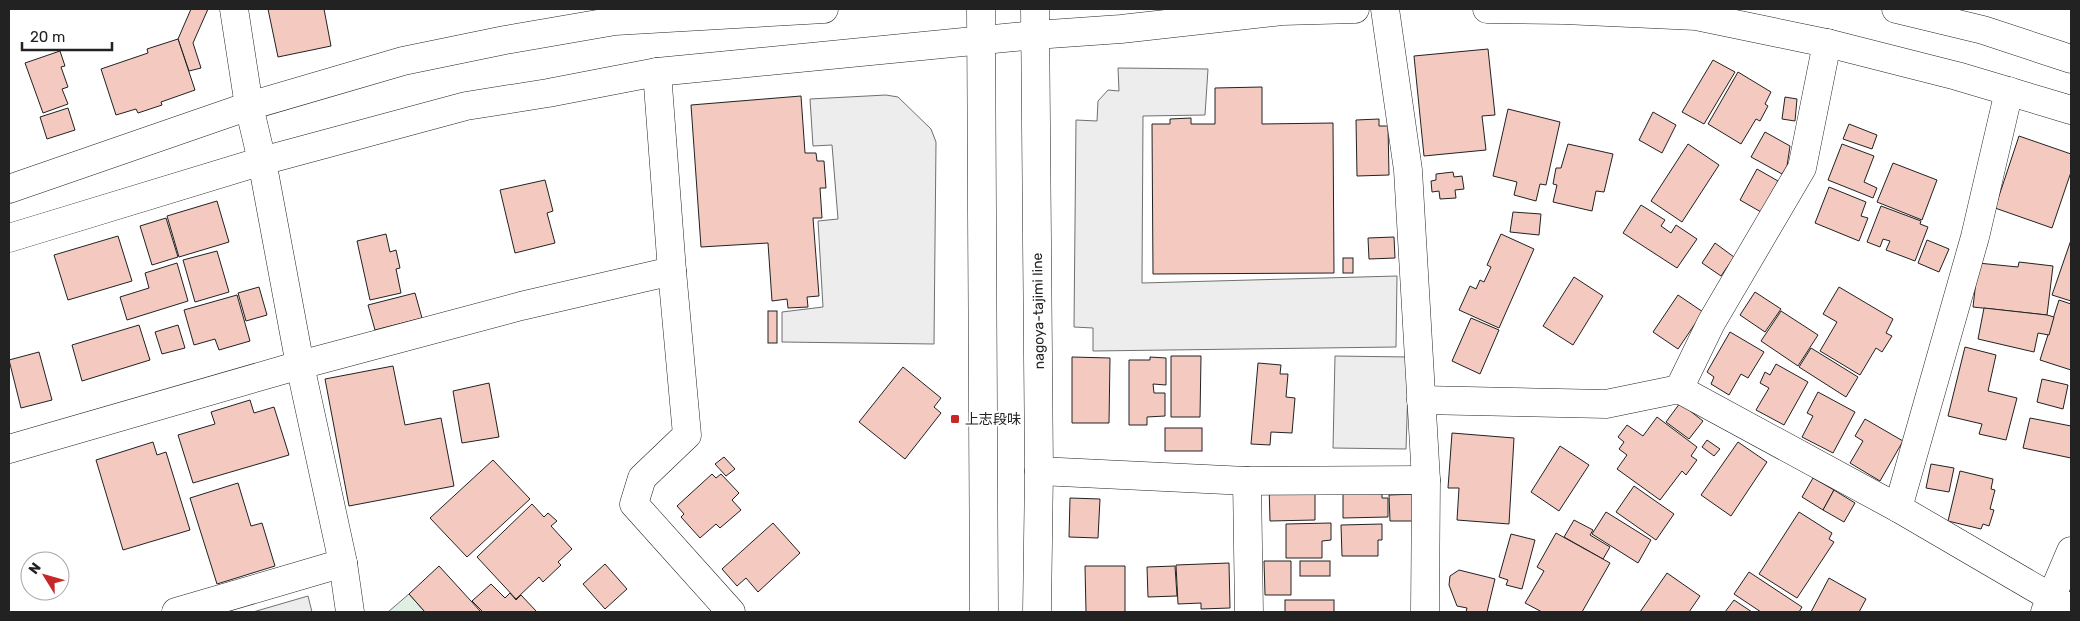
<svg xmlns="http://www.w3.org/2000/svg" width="2080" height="621" viewBox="0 0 2080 621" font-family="Rubik,'Noto Sans JP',sans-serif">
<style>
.green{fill:#e0efe3;stroke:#6f6f6f}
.parking{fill:#ededed;stroke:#6f6f6f}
.building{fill:#f3c9c0;stroke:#222}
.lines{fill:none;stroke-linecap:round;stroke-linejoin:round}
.street-casing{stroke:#222;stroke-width:29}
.secondary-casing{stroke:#222;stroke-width:29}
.primary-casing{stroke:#222;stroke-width:29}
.street{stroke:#fff;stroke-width:28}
.secondary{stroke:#fff;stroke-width:28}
.primary{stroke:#fff;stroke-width:28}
.poi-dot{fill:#c62828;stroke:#fff;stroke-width:2}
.labels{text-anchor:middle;stroke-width:4;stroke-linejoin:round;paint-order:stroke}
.street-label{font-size:14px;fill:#222;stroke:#fff}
.poi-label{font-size:14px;fill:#222;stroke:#fff;text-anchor:start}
</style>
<rect width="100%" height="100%" fill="#fff"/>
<polygon class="green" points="409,594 425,612 388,612"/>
<g class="parking">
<polygon points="1118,68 1208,69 1205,115 1143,116 1142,283 1397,276 1396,347 1093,351 1093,328 1074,327 1076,120 1097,121 1098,101 1108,90 1119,91"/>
<polygon points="886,95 898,97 931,129 936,142 934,344 782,342 782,312 823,307 818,221 838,219 832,145 813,146 810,99"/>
<polygon points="1335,356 1409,357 1406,449 1333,448"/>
<polygon points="308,596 312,612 253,612"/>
</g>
<g class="building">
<polygon points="191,9 208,9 193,43 201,68 189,71 178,39"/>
<polygon points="268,9 324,9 331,46 278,57"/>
<polygon points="178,39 195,90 161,102 162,105 138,113 136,109 116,115 101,69 148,53 147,49"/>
<polygon points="1488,49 1495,115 1482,116 1486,150 1424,156 1414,56"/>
<polygon points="60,51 65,66 61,67 68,87 62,89 68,104 43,113 25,63"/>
<polygon points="1713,60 1735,72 1704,124 1682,112"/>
<polygon points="1738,72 1771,92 1765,104 1768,106 1760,121 1756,119 1741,144 1708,124"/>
<polygon points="1262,87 1262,124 1333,123 1334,273 1153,274 1152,124 1170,124 1170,119 1191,118 1191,124 1215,124 1215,88"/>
<polygon points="801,96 805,153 816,153 817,161 824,161 826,188 820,188 822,218 813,218 819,296 807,297 808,307 788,308 787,299 772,301 768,243 701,247 691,105"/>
<polygon points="1785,97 1797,99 1795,121 1782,119"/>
<polygon points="68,108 75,130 47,139 40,117"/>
<polygon points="1508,109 1560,122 1546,185 1540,184 1536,201 1514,195 1517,182 1493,176"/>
<polygon points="1653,112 1676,125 1662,153 1639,140"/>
<polygon points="1379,119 1379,126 1388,126 1389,175 1357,176 1356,120"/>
<polygon points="1849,124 1877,135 1872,149 1843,139"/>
<polygon points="1765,132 1790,146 1787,166 1782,174 1751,157"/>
<polygon points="2019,136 2071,154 2071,172 2052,228 1995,208"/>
<polygon points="1568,144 1613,154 1604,192 1596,191 1592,211 1553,202 1557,185 1553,184 1556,168 1561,168"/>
<polygon points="1688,144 1719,165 1682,222 1651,201"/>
<polygon points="1842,144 1874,156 1864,182 1877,188 1873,198 1828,180"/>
<polygon points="1893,163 1937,180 1922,220 1877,202"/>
<polygon points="1757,169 1778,181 1761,212 1740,200"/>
<polygon points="1453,172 1454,177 1462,176 1464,189 1455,190 1456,198 1440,199 1439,191 1432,192 1431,181 1436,180 1436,174"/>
<polygon points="545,180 553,211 547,213 555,243 515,253 500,190"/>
<polygon points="1829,187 1866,202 1861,216 1868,218 1859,241 1815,223"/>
<polygon points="217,201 229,242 179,257 167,216"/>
<polygon points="1641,205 1665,220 1661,226 1671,233 1676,225 1697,239 1677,268 1623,233"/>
<polygon points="1881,206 1921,221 1920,224 1928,227 1915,261 1886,250 1890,241 1883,239 1880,247 1867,242"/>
<polygon points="1513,212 1541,214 1539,235 1510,232"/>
<polygon points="166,218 178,257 152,265 140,226"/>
<polygon points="386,234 390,252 396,250 400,268 396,269 401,293 370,300 357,241"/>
<polygon points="1501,234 1534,249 1499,328 1459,310 1470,286 1476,289 1480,280 1484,282 1491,267 1487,265"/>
<polygon points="118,236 132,281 68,300 54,255"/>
<polygon points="1394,237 1395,258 1369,259 1368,238"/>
<polygon points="1927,240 1949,249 1939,272 1918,263"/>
<polygon points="2071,240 2071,301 2052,295"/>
<polygon points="1715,243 1734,257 1721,276 1702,263"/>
<polygon points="217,251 229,292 195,302 183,260"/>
<rect x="1343" y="258" width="10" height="15"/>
<polygon points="2019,262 2053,266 2047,315 1973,307 1978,263 2018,267"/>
<polygon points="177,263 188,301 127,320 120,297 149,288 145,273"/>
<polygon points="1574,277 1603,296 1573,345 1543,326"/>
<polygon points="259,287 267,315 246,321 238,293"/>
<polygon points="1839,287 1893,319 1886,333 1892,336 1882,352 1876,348 1860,375 1820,351 1837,322 1823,314"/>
<polygon points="1755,292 1781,309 1765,332 1740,315"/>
<polygon points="415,293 422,318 375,330 368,305"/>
<polygon points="237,295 250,341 219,350 215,339 194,345 184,310"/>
<polygon points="1678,295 1703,312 1678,349 1653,332"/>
<polygon points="2059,300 2071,304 2071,370 2040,360"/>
<polygon points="1984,308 2047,315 2054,317 2049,335 2038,333 2034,352 1978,339"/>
<rect x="768" y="311" width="9" height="32"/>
<polygon points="1781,311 1818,335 1798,366 1761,341"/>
<polygon points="1471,318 1499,330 1480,374 1452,361"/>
<polygon points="139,325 150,360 82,381 72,345"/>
<polygon points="178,325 185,348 162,354 155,332"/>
<polygon points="1730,332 1764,352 1748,378 1741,374 1729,395 1711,384 1714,377 1707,372"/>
<polygon points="1965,347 1996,355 1988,391 2017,398 2006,440 1979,434 1982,424 1948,416"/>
<polygon points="1811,348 1858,377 1846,397 1799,367"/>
<polygon points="39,352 52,400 21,408 9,360"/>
<polygon points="1171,356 1201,356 1200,417 1171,417"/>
<polygon points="1072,357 1110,358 1109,423 1072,423"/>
<polygon points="1150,357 1166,358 1166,385 1153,384 1154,393 1165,393 1165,416 1147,417 1147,425 1129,425 1129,360 1150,360"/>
<polygon points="1258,363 1281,365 1280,374 1288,374 1286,397 1295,398 1292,433 1271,432 1270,445 1251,444"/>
<polygon points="1776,364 1808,382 1784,425 1756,410 1769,388 1760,383 1765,372 1770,375"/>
<polygon points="393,366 405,425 441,418 454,486 349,506 325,379"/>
<polygon points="903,367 941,398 934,407 941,413 905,459 859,422"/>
<polygon points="2042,379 2068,385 2063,409 2037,402"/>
<polygon points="489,383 499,437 462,443 453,391"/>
<polygon points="1818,392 1855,412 1833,453 1802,437 1813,416 1807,413"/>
<polygon points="250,400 254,413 274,407 289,455 193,483 178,435 215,424 211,412"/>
<polygon points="1680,403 1703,421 1689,439 1666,422"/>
<polygon points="1657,417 1697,447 1691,456 1697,460 1686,475 1682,471 1660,500 1617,469 1627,455 1619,449 1624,442 1618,437 1627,425 1643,436"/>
<polygon points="2030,418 2071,426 2071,458 2023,448"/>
<polygon points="1865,419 1903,441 1880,481 1850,463 1863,441 1855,436"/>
<rect x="1165" y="428" width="37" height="23"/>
<polygon points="1452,433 1514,438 1509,524 1457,520 1459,488 1448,488"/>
<polygon points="1707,440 1720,449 1714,456 1702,447"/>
<polygon points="153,442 157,455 166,452 190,530 123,550 96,460"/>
<polygon points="1738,442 1767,462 1731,516 1701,495"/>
<polygon points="1560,446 1589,465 1559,511 1531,492"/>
<polygon points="724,457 735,469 726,476 715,464"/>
<polygon points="493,460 530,499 467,557 430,518"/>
<polygon points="1931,464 1954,468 1949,492 1926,488"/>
<polygon points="1960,471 1993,479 1991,489 1995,490 1990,509 1994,510 1989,526 1983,524 1981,529 1948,521"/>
<polygon points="712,474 716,478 721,474 739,493 732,500 741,510 720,528 716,524 700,538 681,517 684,514 677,506"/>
<polygon points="1813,478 1834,490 1823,510 1802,497"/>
<polygon points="238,483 251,526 262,523 275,566 217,584 190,498"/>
<polygon points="1315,483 1315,520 1270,521 1269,485"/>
<polygon points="1634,486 1674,514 1656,540 1616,512"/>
<polygon points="1343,487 1382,487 1382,498 1388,498 1388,517 1343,518"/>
<polygon points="1834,490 1855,503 1844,522 1823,510"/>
<polygon points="1417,494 1418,521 1390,521 1389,495"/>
<polygon points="1070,498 1100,499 1098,538 1069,537"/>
<polygon points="532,504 544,517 548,513 557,521 551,526 572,549 558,562 561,565 543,582 539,577 516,599 477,557"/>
<polygon points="1606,512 1651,540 1638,563 1592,534"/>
<polygon points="1799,512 1832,533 1829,539 1834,542 1797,598 1759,574"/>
<polygon points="1574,520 1593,530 1590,535 1610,547 1603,559 1564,537"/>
<polygon points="773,523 800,553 758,592 746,578 737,586 722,569"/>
<polygon points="1331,523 1331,540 1322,541 1322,558 1286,558 1286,524"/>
<polygon points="1382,524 1382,540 1378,540 1378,556 1342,556 1341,525"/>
<polygon points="1556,533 1610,563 1582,612 1542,612 1525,603 1544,571 1537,567"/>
<polygon points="1511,534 1535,540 1522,589 1506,585 1508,580 1499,577"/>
<polygon points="1264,561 1291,561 1291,595 1265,595"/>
<rect x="1300" y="561" width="30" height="15"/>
<polygon points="1229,563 1230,608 1201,609 1201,603 1178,604 1176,565"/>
<polygon points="605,564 627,589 605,609 583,584"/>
<polygon points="439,566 481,612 425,612 409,594"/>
<polygon points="1085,566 1125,566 1125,612 1086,612"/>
<polygon points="1175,566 1177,596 1148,597 1147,567"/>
<polygon points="1459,570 1495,579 1487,612 1466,612 1467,608 1457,606 1449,585 1450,576"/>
<polygon points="1749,572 1802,607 1799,612 1761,612 1734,594"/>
<polygon points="1667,573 1700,596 1689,612 1640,612"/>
<polygon points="1829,578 1866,599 1859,612 1811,612"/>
<polygon points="491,584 505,598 510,593 516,600 521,595 537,612 483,612 472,601"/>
<rect x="1285" y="600" width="49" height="12"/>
<polygon points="1734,600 1752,612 1725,612"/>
</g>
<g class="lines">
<g class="street-casing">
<g id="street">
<polyline points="234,9 249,106 262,161 300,365 343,563 350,612"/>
<polyline points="1385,9 1408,170 1426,480 1425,612"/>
<polyline points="672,271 687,435 642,478 634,504 731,612"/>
<polyline points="1679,389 1711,323 1802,168 1827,43"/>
<polyline points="1421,400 1606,404 1679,389 1898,508 2071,609"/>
<polyline points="9,449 300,365 521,306 672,271 657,72"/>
<polyline points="1039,471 1247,481 1426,480"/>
<polyline points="1247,481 1249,612"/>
<polyline points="1898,508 1975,237 2009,91"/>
<polyline points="176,612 343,563"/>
<polyline points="2045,612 2071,551"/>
</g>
</g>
<g class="secondary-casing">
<g id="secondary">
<polyline points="1487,9 1564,10 1696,16 1831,44 1957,76 2071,110"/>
<polyline points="1896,9 1983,30 2071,59"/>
<polyline points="9,189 249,106 403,61 505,40 615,21 824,9"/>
<polyline points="9,238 262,161 466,106 548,93 657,72 1035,35 1121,29 1282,11 1355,9"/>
</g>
</g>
<g class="primary-casing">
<g id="primary">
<polyline points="981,9 984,612"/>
<polyline points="1035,9 1039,471 1037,612"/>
</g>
</g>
<use href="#street" class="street"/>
<use href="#secondary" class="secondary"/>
<use href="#primary" class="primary"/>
</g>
<rect class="poi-dot" x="950" y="414" width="10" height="10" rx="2.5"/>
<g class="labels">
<g class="street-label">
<text transform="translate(1038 311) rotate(-91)" y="5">nagoya-tajimi line</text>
</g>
<g class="poi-label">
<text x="965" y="424">上志段味</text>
</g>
</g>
<rect width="2080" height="621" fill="none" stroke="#222222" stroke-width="20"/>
<g transform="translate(45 576) rotate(307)"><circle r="24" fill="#ffffff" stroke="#a7a7a7"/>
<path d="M0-4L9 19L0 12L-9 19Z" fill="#c62828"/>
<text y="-8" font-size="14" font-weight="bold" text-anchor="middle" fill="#222222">N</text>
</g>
<path d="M22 42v8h90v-8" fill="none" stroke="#222222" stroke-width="2.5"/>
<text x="30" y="42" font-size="15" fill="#222222" stroke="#ffffff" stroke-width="4" paint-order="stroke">20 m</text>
</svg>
